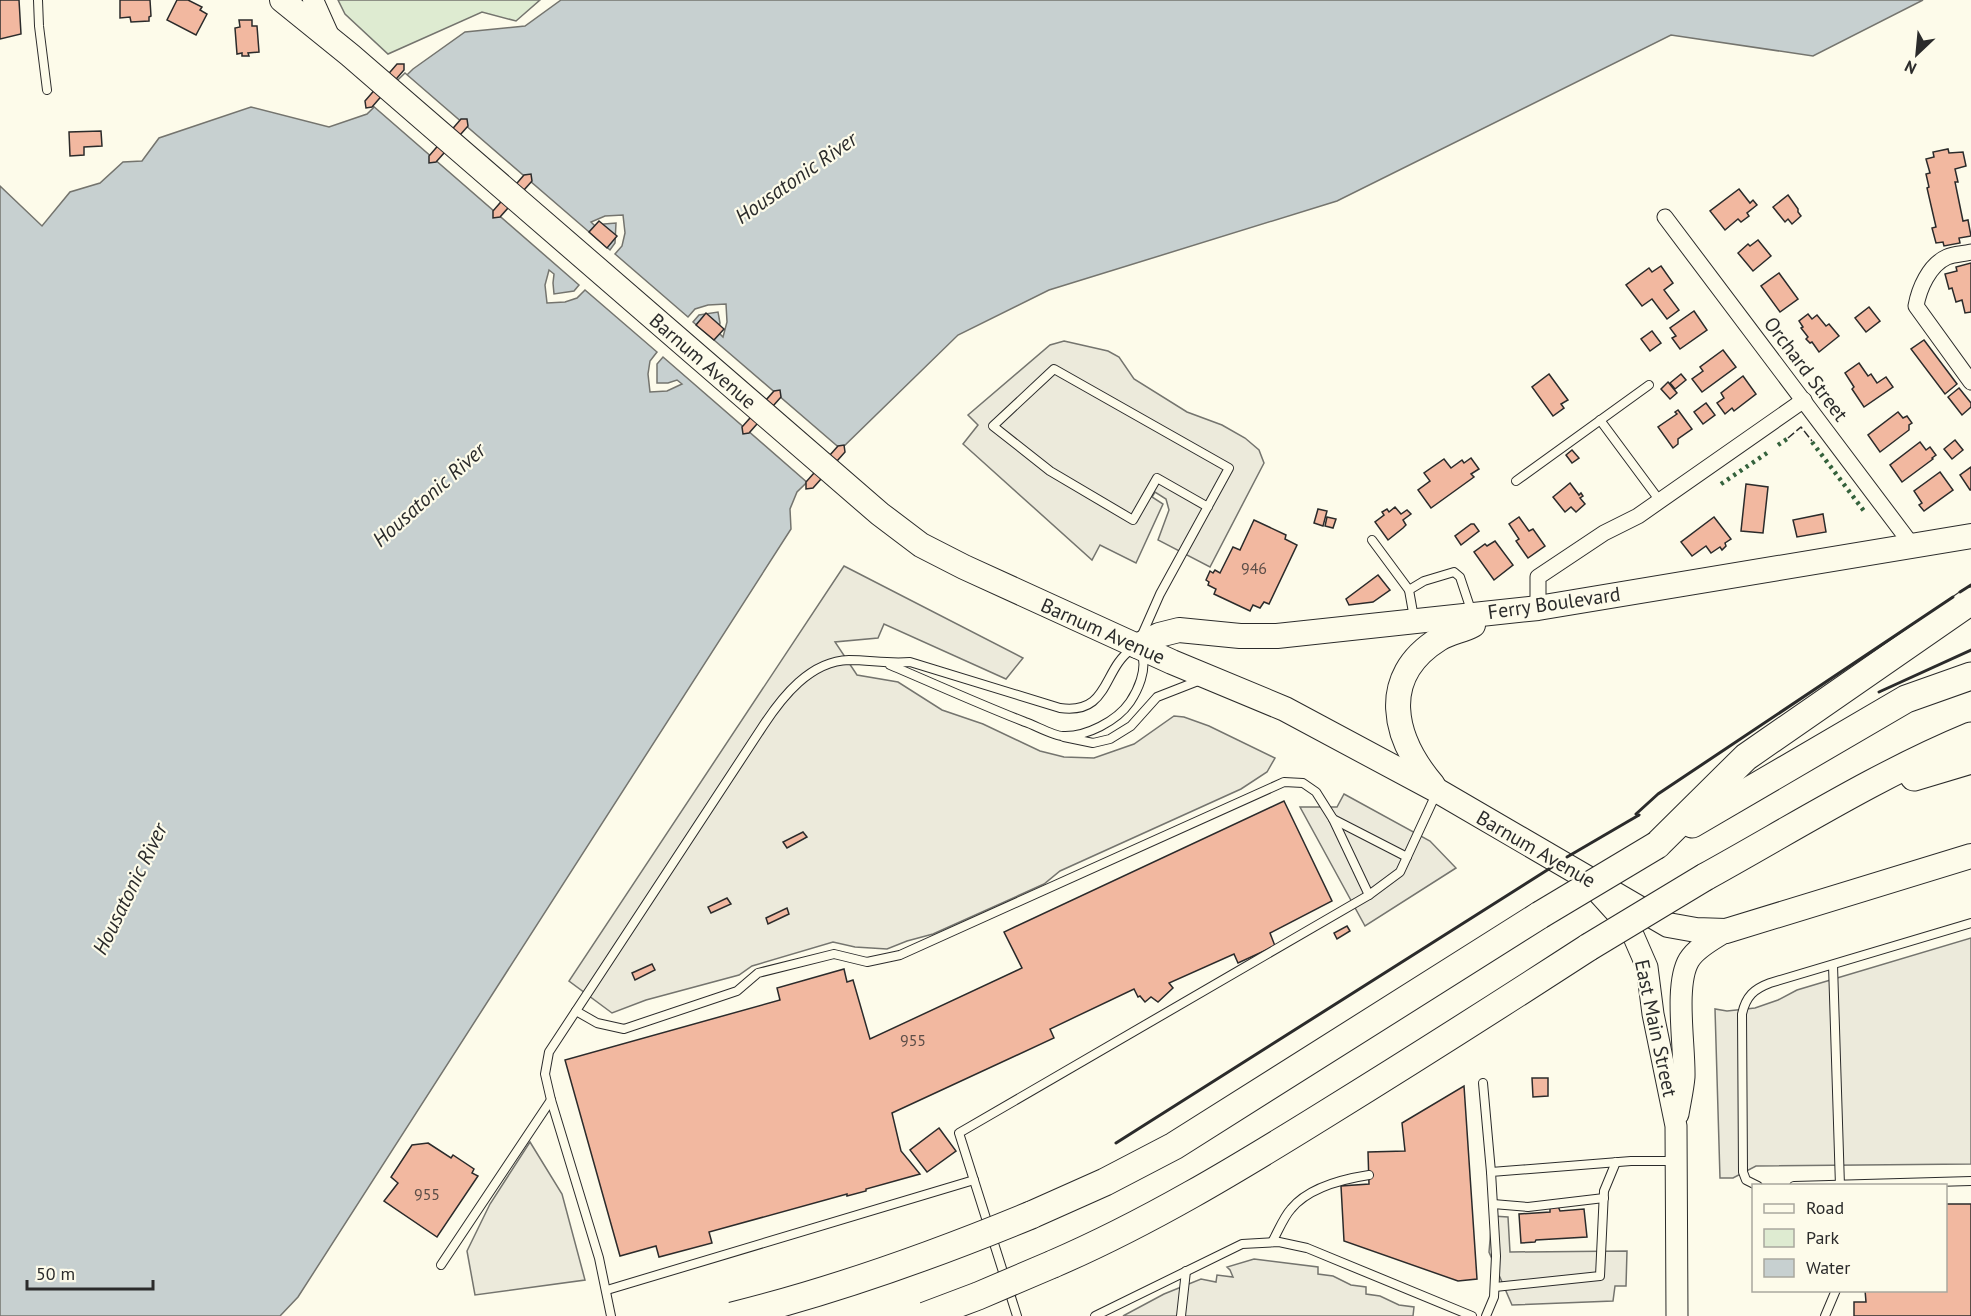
<svg xmlns="http://www.w3.org/2000/svg" width="1971" height="1316" viewBox="0 0 1971 1316" font-family="'PT Sans',sans-serif">
<style>
.green{fill:#deebd1;stroke:#74746e;stroke-width:1.5}
.parking{fill:#eceadb;stroke:#74746e;stroke-width:1.5}
.water{fill:#c7d0d0;stroke:#74746e;stroke-width:1.5}
.pier{fill:#fdfbea;stroke:#74746e;stroke-width:1.5}
.building{fill:#f2b8a0;stroke:#2b2b2b;stroke-width:1.5}
.lines{fill:none;stroke-linecap:round;stroke-linejoin:round}
.service-casing{stroke:#2b2b2b;stroke-width:10}
.minor-casing{stroke:#2b2b2b;stroke-width:17}
.tertiary-casing{stroke:#2b2b2b;stroke-width:22}
.secondary-casing{stroke:#2b2b2b;stroke-width:23}
.primary-casing{stroke:#2b2b2b;stroke-width:26}
.motorway-casing{stroke:#2b2b2b;stroke-width:29}
.service{stroke:#fdfbea;stroke-width:8}
.minor{stroke:#fdfbea;stroke-width:15}
.tertiary{stroke:#fdfbea;stroke-width:20}
.secondary{stroke:#fdfbea;stroke-width:21}
.primary{stroke:#fdfbea;stroke-width:24}
.motorway{stroke:#fdfbea;stroke-width:27}
.motorway-bridge-casing{stroke:#2b2b2b;stroke-width:29;stroke-linecap:butt}
.motorway-bridge{stroke:#fdfbea;stroke-width:27}
.hedge{stroke:#34623c;stroke-width:4.5;stroke-dasharray:3 4.5;stroke-linecap:butt}
.fence{stroke:#2b2b2b;stroke-width:1.5;stroke-dasharray:8 3;stroke-linecap:butt}
.wall{stroke:#2b2b2b;stroke-width:3}
.labels{text-anchor:middle;stroke-width:4.5;stroke-linejoin:round;paint-order:stroke}
.number-label{font-size:16px;fill:#5d4e48}
.street-label{font-size:20px;fill:#2b2b2b;stroke:#fdfbea}
.water-label{font-size:21px;font-style:italic;fill:#2b2b2b;stroke:#fdfbea}
</style>
<rect width="100%" height="100%" fill="#fdfbea"/>
<polygon class="green" points="338,0 540,0 516,21 482,12 388,54 345,14"/>
<g class="parking">
<polygon points="1064,341 1108,351 1119,357 1134,379 1187,412 1222,425 1245,438 1259,450 1264,463 1210,567 1158,540 1169,510 1166,499 1155,492 1152,497 1163,504 1136,563 1100,545 1092,560 963,444 978,425 968,415 1050,345"/>
<polygon points="844,566 1023,658 1006,679 884,624 878,638 835,642 857,675 898,682 942,710 983,724 1040,751 1064,757 1094,758 1134,744 1174,716 1184,717 1209,726 1275,758 1267,772 1241,789 1060,871 1044,884 933,934 907,941 887,949 855,947 833,942 752,966 739,975 646,1000 612,1013 569,981"/>
<polygon points="1344,794 1430,841 1456,868 1365,926 1300,807 1337,807"/>
<polygon points="1971,938 1971,1164 1756,1166 1733,1178 1720,1178 1715,1009 1727,1011 1755,1008 1778,1000 1797,990"/>
<polygon points="530,1142 562,1194 585,1280 475,1295 467,1251 490,1204"/>
<polygon points="1492,1216 1508,1217 1510,1252 1627,1251 1626,1286 1615,1286 1613,1301 1512,1305 1489,1252"/>
<polygon points="1254,1259 1318,1267 1318,1274 1333,1276 1351,1285 1366,1287 1366,1294 1380,1296 1399,1305 1414,1307 1413,1316 1123,1316 1164,1294 1201,1279 1216,1282 1217,1275 1233,1277 1230,1270 1227,1267"/>
</g>
<polygon class="water" points="561,0 1923,0 1813,56 1671,35 1337,201 1049,290 958,335 797,492 790,509 791,529 298,1297 280,1316 0,1316 0,186 42,226 70,192 100,183 123,162 142,161 159,138 251,107 329,127 367,114 413,69 465,32 525,26"/>
<polygon class="pier" points="405,73 610,250 615,243 616,223 604,224 596,227 591,222 605,216 623,215 625,233 622,246 615,254 688,317 695,309 708,305 726,304 727,322 723,337 718,332 720,323 718,312 699,315 693,322 843,451 809,484 663,357 657,364 657,383 668,383 677,380 682,384 667,391 650,392 648,374 650,361 657,352 585,290 577,298 565,302 547,303 545,285 549,270 554,274 553,283 554,294 574,291 579,285 372,105"/>
<g class="building">
<polygon points="0,0 19,0 21,34 0,39"/>
<polygon points="120,0 150,0 151,16 149,17 149,21 131,22 130,17 120,18"/>
<polygon points="177,0 188,0 202,7 200,10 207,14 196,35 167,20"/>
<polygon points="239,20 252,20 252,26 257,26 259,52 248,53 249,56 242,56 242,53 237,54 235,28 240,27"/>
<polygon points="397,64 404,64 404,70 372,107 366,108 365,101"/>
<polygon points="461,119 467,119 468,126 436,162 429,163 429,156"/>
<polygon points="101,131 102,146 84,147 84,155 70,156 69,132"/>
<polygon points="1948,149 1949,153 1963,152 1966,166 1955,169 1958,182 1955,182 1963,221 1968,220 1971,236 1959,238 1960,243 1944,246 1943,242 1936,243 1932,228 1936,227 1927,188 1929,187 1926,174 1930,173 1926,159 1934,157 1933,152"/>
<polygon points="531,174 532,181 500,217 493,218 493,211 524,175"/>
<polygon points="1739,189 1750,203 1753,200 1757,205 1747,213 1749,216 1741,222 1738,219 1725,230 1710,211"/>
<polygon points="1788,195 1798,209 1798,212 1801,216 1792,224 1788,219 1785,222 1773,207"/>
<polygon points="599,221 617,236 607,248 589,232"/>
<polygon points="1758,240 1771,256 1753,271 1738,253 1748,244 1750,246"/>
<polygon points="1971,263 1971,312 1965,313 1962,300 1956,302 1952,288 1949,289 1945,274 1957,271 1956,267"/>
<polygon points="1661,266 1673,283 1664,290 1679,310 1667,319 1652,299 1642,306 1626,285 1649,268 1652,272"/>
<polygon points="1779,273 1798,299 1780,312 1761,286"/>
<polygon points="1869,307 1880,321 1866,332 1855,318"/>
<polygon points="1694,311 1707,330 1680,349 1672,338 1676,336 1670,328"/>
<polygon points="706,313 724,329 714,340 696,325"/>
<polygon points="1808,314 1812,319 1817,315 1826,326 1829,324 1839,336 1819,352 1812,342 1810,343 1806,339 1808,337 1801,328 1803,327 1799,321"/>
<polygon points="1652,331 1661,343 1650,351 1641,339"/>
<polygon points="1924,340 1957,384 1945,394 1911,349"/>
<polygon points="1723,350 1736,367 1702,392 1692,379 1703,371 1700,367"/>
<polygon points="1859,363 1868,376 1871,374 1877,383 1886,377 1893,387 1864,407 1852,389 1854,387 1845,373"/>
<polygon points="1549,374 1568,400 1561,404 1564,408 1553,416 1532,387"/>
<polygon points="1681,374 1686,380 1675,389 1670,383"/>
<polygon points="1743,376 1756,394 1734,411 1732,408 1725,414 1717,403 1724,398 1721,393"/>
<polygon points="1668,382 1677,393 1670,399 1661,389"/>
<polygon points="1959,388 1971,403 1971,407 1962,415 1948,397"/>
<polygon points="780,390 781,397 749,433 743,434 742,427 774,391"/>
<polygon points="1706,403 1715,415 1703,424 1694,412"/>
<polygon points="1678,410 1692,429 1678,439 1678,444 1673,448 1658,427 1677,414 1675,412"/>
<polygon points="1898,412 1903,418 1907,416 1912,423 1909,425 1909,430 1880,452 1868,435"/>
<polygon points="1955,440 1963,450 1952,459 1944,449"/>
<polygon points="1920,442 1926,450 1930,447 1936,455 1932,458 1933,459 1902,482 1890,465"/>
<polygon points="844,445 845,452 813,488 806,489 806,482 838,446"/>
<polygon points="1572,450 1579,458 1572,463 1566,455"/>
<polygon points="1471,458 1479,469 1471,474 1474,477 1431,508 1418,490 1430,481 1424,473 1444,459 1451,468 1462,460 1464,463"/>
<polygon points="1971,467 1971,490 1970,490 1960,475"/>
<polygon points="1940,472 1953,490 1924,511 1919,505 1922,503 1914,491"/>
<polygon points="1570,483 1579,495 1581,493 1583,496 1580,498 1585,504 1576,512 1571,507 1565,512 1553,497"/>
<polygon points="1746,484 1768,487 1763,533 1741,531"/>
<polygon points="1395,507 1401,514 1407,510 1411,514 1403,520 1406,525 1403,528 1388,540 1375,522 1384,515 1382,512 1387,509 1389,512"/>
<polygon points="1318,509 1327,511 1323,526 1314,523"/>
<polygon points="1823,514 1826,532 1797,537 1793,520"/>
<polygon points="1327,517 1336,519 1333,528 1325,526"/>
<polygon points="1519,517 1529,531 1533,529 1545,546 1528,558 1516,541 1519,539 1509,524"/>
<polygon points="1714,517 1731,539 1725,543 1726,546 1722,550 1720,547 1711,553 1706,546 1692,556 1681,542"/>
<polygon points="1254,520 1286,535 1285,539 1297,545 1269,604 1264,602 1260,608 1253,605 1250,611 1214,594 1216,589 1208,585 1209,582 1206,580 1210,571 1213,573 1215,570 1220,573 1233,547 1240,550"/>
<polygon points="1471,524 1474,524 1479,531 1461,545 1455,536"/>
<polygon points="1495,541 1513,565 1494,580 1474,552 1485,544 1487,546"/>
<polygon points="1378,575 1390,590 1373,602 1349,605 1346,599"/>
<polygon points="1284,801 1332,901 1270,933 1275,946 1238,963 1234,954 1169,983 1173,988 1158,1002 1151,997 1145,1002 1140,996 1138,997 1134,989 1050,1029 1054,1038 892,1113 901,1151 920,1174 866,1189 866,1191 847,1196 847,1194 709,1232 712,1243 659,1257 656,1246 620,1256 565,1060 780,1000 777,988 844,969 847,982 853,980 870,1039 1022,968 1004,932"/>
<polygon points="803,832 807,837 787,848 783,842"/>
<polygon points="727,898 731,904 711,913 708,907"/>
<polygon points="787,908 789,914 768,924 766,918"/>
<polygon points="1347,926 1350,931 1337,939 1334,933"/>
<polygon points="652,964 655,970 635,980 632,973"/>
<polygon points="1532,1078 1548,1078 1548,1096 1533,1097"/>
<polygon points="1464,1086 1477,1279 1458,1281 1344,1241 1341,1186 1369,1184 1368,1152 1405,1151 1402,1123"/>
<polygon points="939,1128 956,1151 927,1172 910,1150"/>
<polygon points="428,1143 451,1158 453,1155 474,1169 472,1173 478,1176 437,1237 384,1201 398,1183 391,1177 412,1145"/>
<polygon points="1946,1204 1971,1204 1971,1316 1854,1316 1854,1302 1866,1302 1865,1290 1946,1290"/>
<polygon points="1558,1206 1560,1211 1584,1209 1587,1237 1536,1240 1535,1242 1521,1243 1519,1214 1550,1212 1550,1207"/>
</g>
<g class="lines">
<g class="service-casing">
<g id="service">
<polyline points="38,0 39,26 47,90"/>
<polyline points="1600,420 1660,501"/>
<polyline points="1516,481 1649,385"/>
<polyline points="1372,540 1409,590"/>
<polyline points="1414,618 1409,590 1424,581 1454,572 1460,577 1472,613"/>
<polyline points="1141,637 1160,594 1229,468 1054,369 993,426 1050,471 1133,520 1157,478 1208,507"/>
<path d="M890 665C935 684 979 704 1025 722 1035 725 1053 736 1063 736 1086 737 1117 721 1130 702 1138 690 1147 670 1142 655"/>
<polyline points="1064,737 1093,743 1110,739 1131,726 1157,697 1198,681"/>
<polyline points="1333,819 1369,895 1400,872 1436,794"/>
<polyline points="1833,965 1840,1186"/>
<polyline points="576,1011 597,1023 624,1029 737,991 758,973 834,954 867,962 900,955 1284,782 1303,783 1316,792 1333,819 1407,857"/>
<polyline points="1483,1083 1491,1172"/>
<path d="M1758 1186 1746 1180 1743 1172 1742 1014C1746 996 1754 989 1770 983L1971 923"/>
<polyline points="1794,1186 1971,1181"/>
<polyline points="1493,1204 1528,1207 1604,1198"/>
<path d="M1272 1242C1278 1232 1283 1218 1291 1209 1308 1188 1343 1179 1369 1175"/>
<polyline points="441,1265 551,1100"/>
<polyline points="1495,1287 1600,1276 1604,1191 1616,1162"/>
<polyline points="607,1290 974,1180"/>
<path d="M611 1316 599 1258 551 1100 545 1074 549 1052 763 726C782 697 810 661 849 660 870 660 888 664 910 662L1060 708C1110 715 1102 669 1132 649"/>
<polyline points="1017,1316 959,1133 1369,895"/>
<polyline points="1095,1316 1242,1244 1279,1242 1307,1248 1472,1316"/>
<polyline points="1181,1316 1186,1271"/>
<polyline points="1486,1316 1494,1297 1496,1256 1491,1172 1631,1161 1676,1161"/>
<polyline points="1825,1316 1836,1290"/>
</g>
</g>
<g class="minor-casing">
<g id="minor">
<polyline points="1665,217 1912,545"/>
<path d="M1971 252C1963 254 1954 254 1947 257 1929 265 1919 289 1916 306L1971 382"/>
<polyline points="1538,608 1538,577 1604,533 1638,516 1804,400"/>
</g>
</g>
<g class="tertiary-casing">
<polyline id="tertiary" points="313,0 330,38"/>
</g>
<g class="secondary-casing">
<g id="secondary">
<polyline points="1590,884 1630,928 1647,967 1653,1014 1676,1126 1677,1316"/>
<path d="M1678 1114C1680 1102 1683 1089 1684 1077 1685 1047 1674 985 1689 960 1697 947 1714 939 1726 931"/>
</g>
</g>
<g class="primary-casing">
<g id="primary">
<polyline points="282,0 350,55 880,514 921,545 964,567 1172,662 1285,709 1438,791 1668,925 1696,930 1726,931 1971,856"/>
<polyline points="1137,646 1159,635 1179,630 1240,636 1277,636 1538,608 1971,536"/>
<path d="M1433 785C1393 738 1378 677 1439 639 1450 632 1462 631 1473 625"/>
</g>
</g>
<g class="motorway-casing">
<g id="motorway">
<polyline points="1914,777 1971,760"/>
<polyline points="1692,824 1906,699 1971,676"/>
<polyline points="1657,845 1746,757 1971,601"/>
<path d="M1705 877C1792 829 1879 774 1971 736"/>
<polyline points="1031,1215 1105,1182 1174,1146 1540,915"/>
<path d="M1053 1264C1148 1223 1237 1169 1324 1115 1413 1060 1501 1004 1589 947"/>
</g>
</g>
<use href="#service" class="service"/>
<use href="#minor" class="minor"/>
<use href="#tertiary" class="tertiary"/>
<use href="#secondary" class="secondary"/>
<use href="#primary" class="primary"/>
<use href="#motorway" class="motorway"/>
<g class="motorway-bridge-casing">
<g id="motorway-bridge">
<polyline points="1540,915 1657,845"/>
<polyline points="1589,947 1705,877"/>
<path d="M732 1316C834 1291 934 1255 1031 1215"/>
<polyline points="925,1316 978,1296 1053,1264"/>
</g>
</g>
<use href="#motorway-bridge" class="motorway-bridge"/>
<g class="hedge">
<polyline points="1812,442 1864,511"/>
<polyline points="1778,445 1787,439"/>
<polyline points="1721,484 1767,453"/>
</g>
<polyline class="fence" points="1788,438 1801,427 1812,441"/>
<g class="wall">
<polyline points="1960,592 1971,585"/>
<polyline points="1879,692 1971,650"/>
<polyline points="1636,814 1658,794 1953,597"/>
<polyline points="1567,857 1639,815"/>
<polyline points="1116,1143 1552,867"/>
</g>
</g>
<g class="labels">
<g class="number-label">
<text x="1254" y="574">946</text>
<text x="913" y="1046">955</text>
<text x="427" y="1200">955</text>
</g>
<g class="street-label">
<text transform="translate(703 361) rotate(41)" y="7">Barnum Avenue</text>
<text transform="translate(1806 369) rotate(53)" y="7">Orchard Street</text>
<text transform="translate(1554 603) rotate(-8)" y="7">Ferry Boulevard</text>
<text transform="translate(1103 631) rotate(24)" y="7">Barnum Avenue</text>
<text transform="translate(1536 849) rotate(30)" y="7">Barnum Avenue</text>
<text transform="translate(1656 1028) rotate(78)" y="7">East Main Street</text>
</g>
<g class="water-label">
<text transform="translate(796 178) rotate(-35)" y="7">Housatonic River</text>
<text transform="translate(429 495) rotate(-42)" y="7">Housatonic River</text>
<text transform="translate(130 889) rotate(-64)" y="7">Housatonic River</text>
</g>
</g>
<rect x="1752" y="1184" width="195" height="108" fill="#fdfbea" stroke="#a9a89e" stroke-width="1.5"/>
<rect x="1764" y="1204" width="30" height="9" fill="#fdfbea" stroke="#a9a89e" stroke-width="1.5"/>
<text x="1806" y="1214" font-size="18" fill="#2b2b2b">Road</text>
<rect x="1764" y="1229" width="30" height="18" fill="#deebd1" stroke="#a9a89e" stroke-width="1.5"/>
<text x="1806" y="1244" font-size="18" fill="#2b2b2b">Park</text>
<rect x="1764" y="1259" width="30" height="18" fill="#c7d0d0" stroke="#a9a89e" stroke-width="1.5"/>
<text x="1806" y="1274" font-size="18" fill="#2b2b2b">Water</text>
<g transform="translate(1917 54) rotate(206)" stroke="#fdfbea" stroke-width="4.5" paint-order="stroke">
<path d="M0-4.5L10 22L0 15L-10 22Z" fill="#2b2b2b"/>
<text y="-9" font-size="16" font-weight="bold" text-anchor="middle" fill="#2b2b2b">N</text>
</g>
<path d="M27 1280v9h126v-9" fill="none" stroke="#2b2b2b" stroke-width="3"/>
<text x="36" y="1280" font-size="18" fill="#2b2b2b" stroke="#fdfbea" stroke-width="4.5" paint-order="stroke">50 m</text>
</svg>
